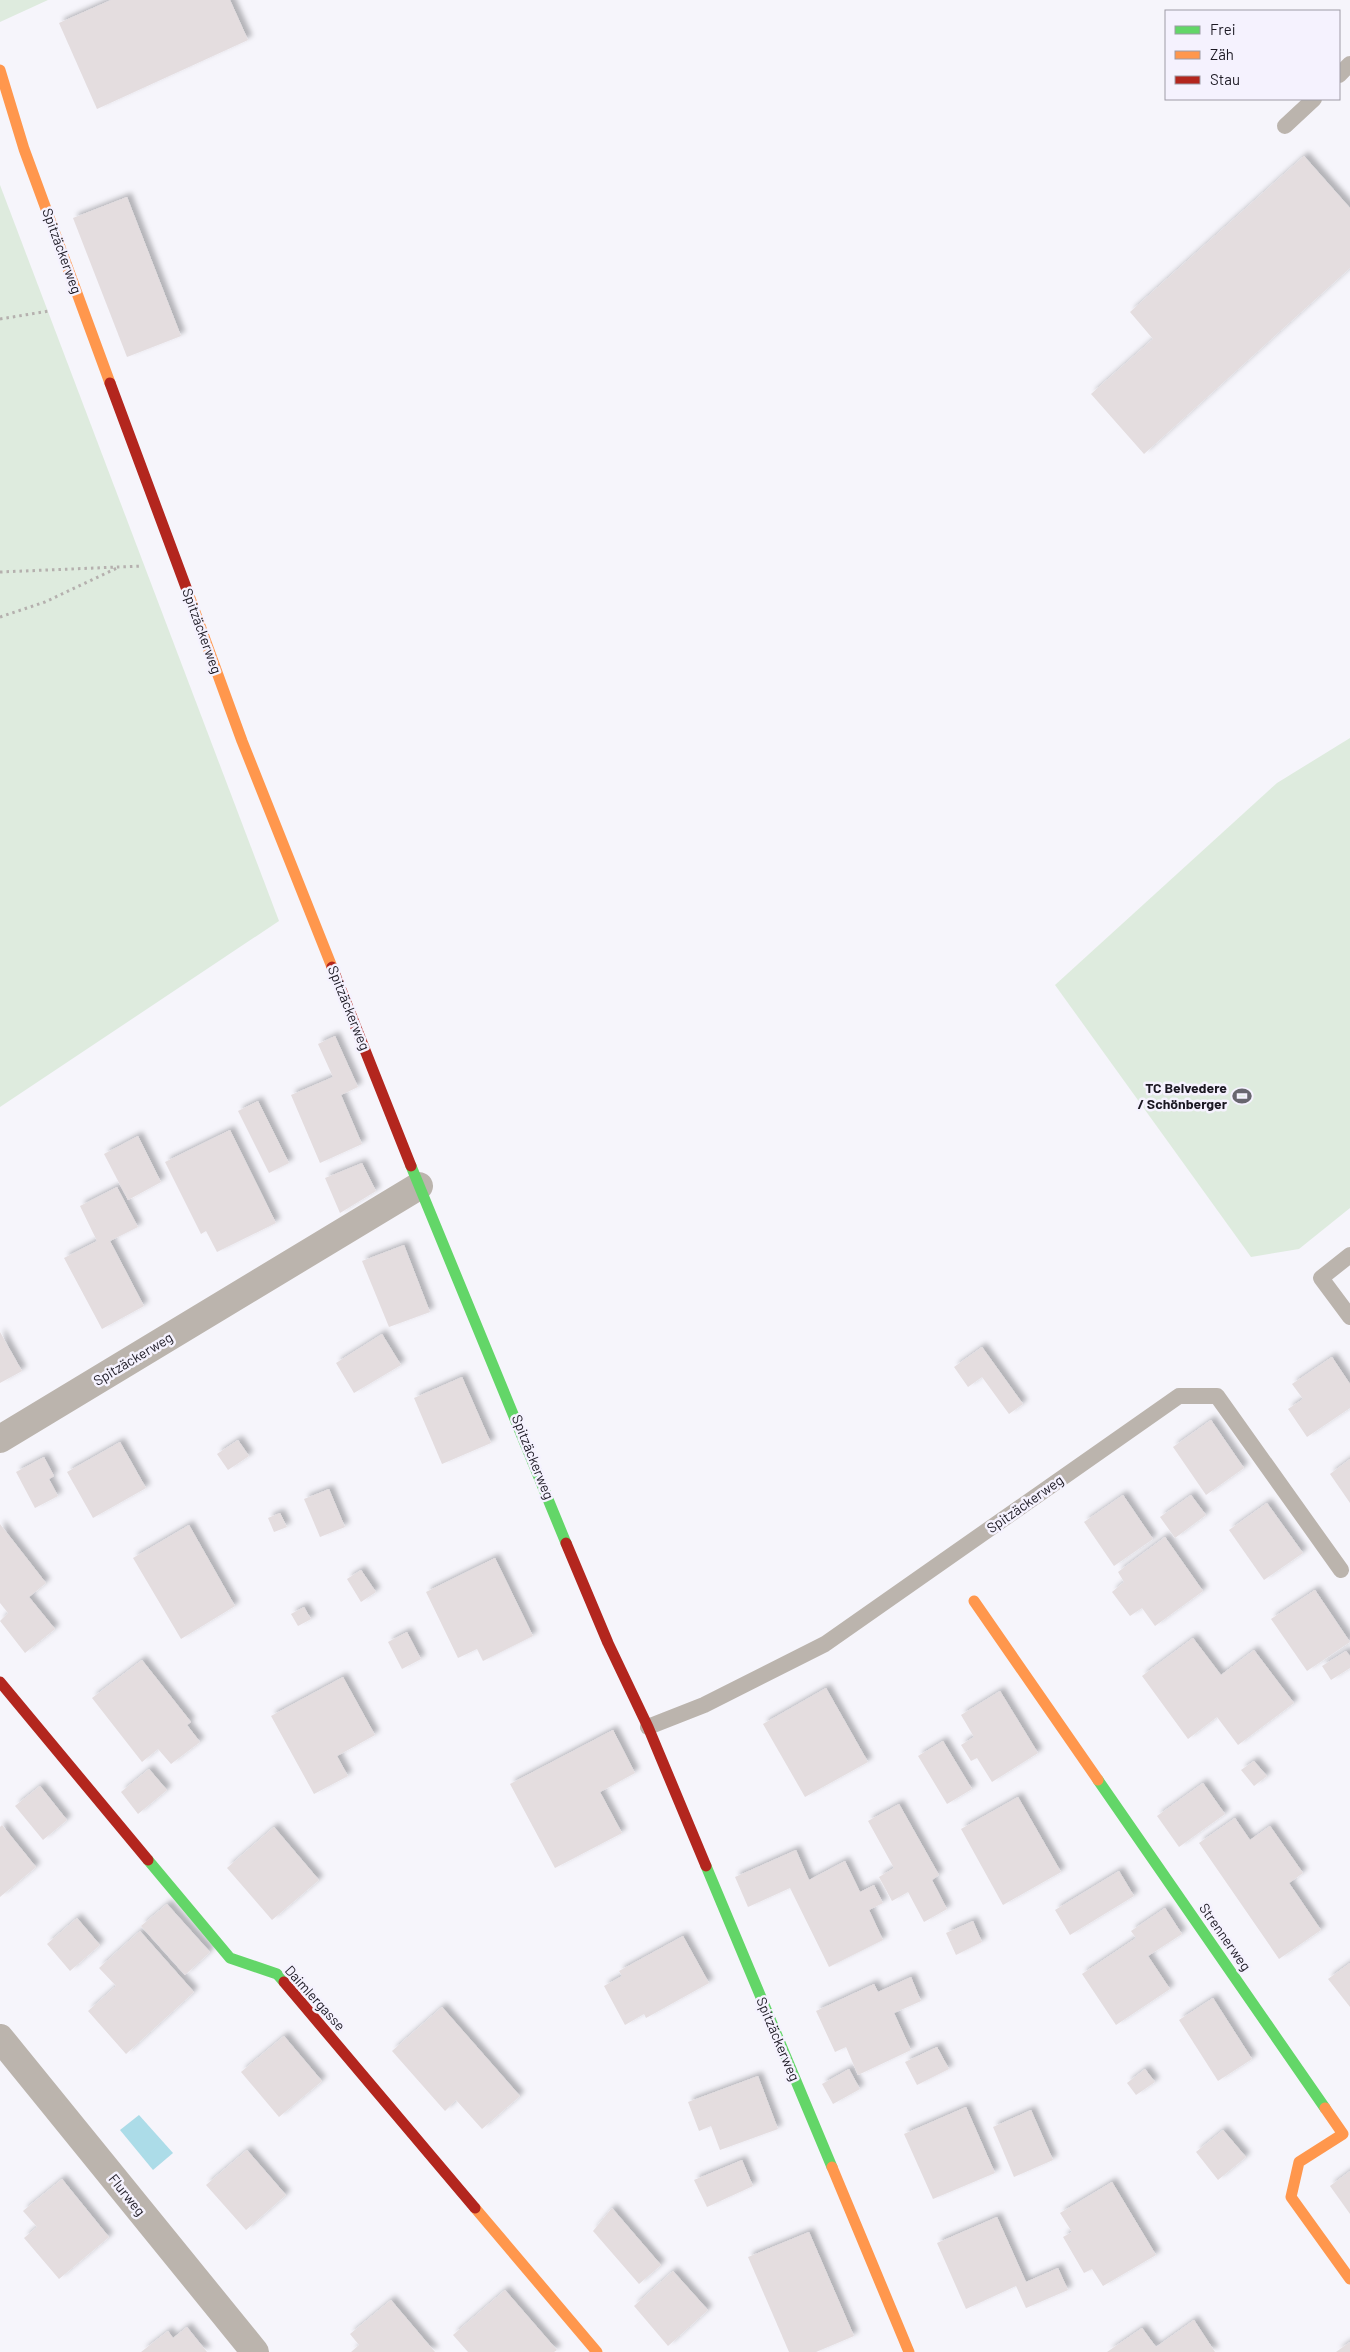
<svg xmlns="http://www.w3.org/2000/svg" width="1350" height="2352" viewBox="0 0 1350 2352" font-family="Barlow,sans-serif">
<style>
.green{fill:#deebde}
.water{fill:#acdce8}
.building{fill:#e4dddf;filter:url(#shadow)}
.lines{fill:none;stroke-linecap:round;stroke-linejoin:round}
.path{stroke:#b5b0ae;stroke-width:3;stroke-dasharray:2.5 4;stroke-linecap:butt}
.lane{stroke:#bbb4ad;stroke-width:16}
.street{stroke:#bbb4ad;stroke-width:28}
.fast{stroke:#63d668;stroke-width:11}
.slow{stroke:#ff974d;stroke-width:11}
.jam{stroke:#b3261e;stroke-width:11}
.labels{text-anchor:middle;stroke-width:5;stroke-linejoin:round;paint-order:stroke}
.street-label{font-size:14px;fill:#1c1923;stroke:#f5f2fe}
.poi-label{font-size:14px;font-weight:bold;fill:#1c1923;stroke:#f5f2fe;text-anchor:end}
</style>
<defs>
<filter id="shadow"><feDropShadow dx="4.5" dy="-4.5" stdDeviation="2.5" flood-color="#0004"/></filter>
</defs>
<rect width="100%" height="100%" fill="#f6f5fb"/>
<g class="green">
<polygon points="0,0 48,0 0,22"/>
<polygon points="0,185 279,921 0,1107"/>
<polygon points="1350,738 1350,1208 1299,1249 1251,1257 1055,985 1277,783"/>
</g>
<polygon class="water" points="139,2115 173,2153 153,2170 120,2130"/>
<g class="building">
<polygon points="111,0 230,0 248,40 97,109 59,23"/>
<polygon points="1304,156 1350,208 1350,268 1144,454 1091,394 1153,339 1130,312"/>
<polygon points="127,197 181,336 127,357 73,218"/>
<polygon points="335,1036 358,1087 341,1095 362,1144 320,1163 291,1095 333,1077 318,1044"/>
<polygon points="258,1101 289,1163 269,1173 238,1111"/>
<polygon points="230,1130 276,1223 217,1252 206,1231 201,1234 165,1162"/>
<polygon points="138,1136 161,1182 128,1200 104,1154"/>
<polygon points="362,1163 376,1191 340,1213 325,1178"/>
<polygon points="117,1187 138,1227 110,1241 144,1306 102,1329 64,1258 97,1241 80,1206"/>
<polygon points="404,1245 430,1312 389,1327 362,1261"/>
<polygon points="0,1332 22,1371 0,1383"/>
<polygon points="382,1334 401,1365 354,1393 336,1363"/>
<polygon points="982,1347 1023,1404 1009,1414 982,1377 968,1387 954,1367"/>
<polygon points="1332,1357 1350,1384 1350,1408 1307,1437 1288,1409 1303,1399 1292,1384"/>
<polygon points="462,1377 491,1443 442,1464 414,1398"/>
<polygon points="1211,1420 1244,1468 1206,1495 1173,1447"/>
<polygon points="238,1440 249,1456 228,1470 217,1454"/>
<polygon points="120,1442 146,1488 93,1518 67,1472"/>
<polygon points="44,1457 54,1476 49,1479 58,1496 35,1508 16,1472"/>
<polygon points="1350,1459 1350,1503 1330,1474"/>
<polygon points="329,1489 345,1527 320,1537 304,1499"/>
<polygon points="1123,1495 1153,1539 1114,1566 1084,1522"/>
<polygon points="1191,1495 1206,1515 1175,1538 1160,1517"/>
<polygon points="1267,1503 1303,1553 1264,1580 1229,1530"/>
<polygon points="280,1513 287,1527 274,1532 268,1518"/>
<polygon points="0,1524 46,1583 29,1597 55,1629 25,1653 0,1621 8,1613 0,1603"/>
<polygon points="189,1525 235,1606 181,1639 133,1558"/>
<polygon points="1165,1537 1203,1591 1155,1626 1142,1608 1130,1616 1112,1592 1124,1582 1118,1572"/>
<polygon points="495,1558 533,1636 483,1661 477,1649 458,1658 426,1592"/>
<polygon points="361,1570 376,1592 361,1602 347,1579"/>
<polygon points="1315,1590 1350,1642 1307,1671 1271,1619"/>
<polygon points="304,1607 311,1619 298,1626 291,1614"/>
<polygon points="407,1632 421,1659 402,1669 388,1642"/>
<polygon points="1193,1638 1221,1675 1254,1650 1294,1703 1238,1745 1217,1717 1188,1739 1142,1676"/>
<polygon points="1346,1651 1350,1656 1350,1668 1331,1680 1322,1666"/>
<polygon points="142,1660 191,1722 187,1725 200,1742 171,1764 158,1749 142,1762 92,1698"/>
<polygon points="343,1677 375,1735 337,1756 348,1776 314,1794 271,1716"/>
<polygon points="826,1688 868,1762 805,1797 763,1724"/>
<polygon points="1000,1691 1038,1753 992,1782 977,1758 971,1761 961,1745 974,1737 961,1715"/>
<polygon points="613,1730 635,1773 600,1792 622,1833 555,1868 510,1784"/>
<polygon points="943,1741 972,1789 947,1804 918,1756"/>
<polygon points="1254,1761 1267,1776 1254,1786 1241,1770"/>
<polygon points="149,1769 167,1790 138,1814 121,1792"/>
<polygon points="1203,1783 1225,1814 1179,1847 1157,1816"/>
<polygon points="40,1786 67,1820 43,1840 15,1806"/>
<polygon points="1018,1797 1061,1872 1003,1905 961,1829"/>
<polygon points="899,1804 939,1875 932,1880 947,1909 924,1922 908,1892 892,1901 879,1877 894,1868 868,1821"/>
<polygon points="1235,1818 1250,1840 1270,1826 1303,1873 1289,1883 1321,1930 1279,1959 1199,1843"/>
<polygon points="2,1825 36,1867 0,1897 0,1827"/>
<polygon points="274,1827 319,1880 272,1920 227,1868"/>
<polygon points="796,1850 809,1880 845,1861 860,1892 874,1885 883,1903 869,1910 883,1940 829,1967 790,1888 748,1907 735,1877"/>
<polygon points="1119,1871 1134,1896 1070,1935 1055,1910"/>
<polygon points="167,1904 210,1952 185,1975 141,1926"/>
<polygon points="1165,1908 1182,1934 1148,1956 1170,1989 1116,2025 1082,1974 1136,1938 1131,1931"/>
<polygon points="77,1918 100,1945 70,1971 47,1944"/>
<polygon points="973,1921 982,1942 956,1955 946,1933"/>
<polygon points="140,1931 194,1992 126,2054 88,2011 116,1986 99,1968"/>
<polygon points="683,1936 709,1983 646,2018 644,2014 625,2025 604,1986 622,1976 619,1971"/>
<polygon points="1350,1963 1350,2007 1328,1979"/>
<polygon points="911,1977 921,2001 894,2013 911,2050 858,2075 846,2047 835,2052 816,2011 874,1984 878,1992"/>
<polygon points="1213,1998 1252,2059 1218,2081 1179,2020"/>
<polygon points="442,2007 520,2096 482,2129 456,2100 445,2111 392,2051"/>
<polygon points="284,2036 322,2081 279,2117 241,2072"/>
<polygon points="937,2047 949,2069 917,2085 905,2062"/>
<polygon points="849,2069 860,2089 833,2104 822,2084"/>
<polygon points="1145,2069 1155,2082 1136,2095 1127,2083"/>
<polygon points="758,2076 778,2129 720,2150 711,2126 699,2131 688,2102"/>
<polygon points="966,2107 995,2173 933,2199 904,2134"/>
<polygon points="1031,2110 1053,2160 1014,2177 993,2127"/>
<polygon points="1223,2130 1246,2157 1218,2180 1196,2152"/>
<polygon points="247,2150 286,2195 246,2230 206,2185"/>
<polygon points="742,2160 753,2186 707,2207 694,2180"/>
<polygon points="1350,2171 1350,2214 1330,2186"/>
<polygon points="62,2179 109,2237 59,2279 24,2238 37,2227 23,2211"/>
<polygon points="1112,2182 1156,2255 1103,2286 1092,2269 1084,2273 1063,2237 1072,2232 1060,2213"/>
<polygon points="612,2208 661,2265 639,2284 593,2231"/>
<polygon points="997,2217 1026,2282 1058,2268 1068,2290 1026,2308 1016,2286 966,2309 937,2243"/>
<polygon points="809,2232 854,2336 816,2352 789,2352 748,2257"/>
<polygon points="673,2271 708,2310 668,2346 634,2306"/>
<polygon points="505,2290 557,2350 554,2352 468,2352 453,2335"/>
<polygon points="391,2300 435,2352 351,2352 359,2345 350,2334"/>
<polygon points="1194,2320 1215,2352 1107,2352 1142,2328 1156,2347"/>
<polygon points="187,2327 207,2352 141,2352 168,2331 173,2338"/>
<polygon points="1350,2342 1350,2352 1336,2352"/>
</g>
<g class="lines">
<g class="path">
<polyline points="0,319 49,311"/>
<polyline points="0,572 142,566"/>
<polyline points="0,617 45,602 117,568"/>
</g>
<g class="lane">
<polyline points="1339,75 1350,64"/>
<polyline points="1285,126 1314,99"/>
<polyline points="1350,1255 1321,1278 1350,1317"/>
<polyline points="648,1727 704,1705 825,1644 1179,1396 1217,1396 1341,1570"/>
</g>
<g class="street">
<polyline points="0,1439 419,1186"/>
<polyline points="0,2038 255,2352"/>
</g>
<g class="fast">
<polyline points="411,1166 566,1543"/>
<polyline points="1098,1780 1325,2108"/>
<polyline points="148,1860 230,1958 277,1974 284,1982"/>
<polyline points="706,1866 832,2167"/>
</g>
<g class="slow">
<polyline points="0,70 24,149 110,383"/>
<polyline points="187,590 242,741 332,967"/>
<polyline points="974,1601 1098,1780"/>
<polyline points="1325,2108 1343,2134 1299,2162 1291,2197 1350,2279"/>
<polyline points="832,2167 909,2352"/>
<polyline points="475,2208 597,2352"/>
</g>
<g class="jam">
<polyline points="110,383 187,590"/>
<polyline points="332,967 411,1166"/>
<polyline points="566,1543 608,1643 648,1727 706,1866"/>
<polyline points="0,1682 148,1860"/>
<polyline points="284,1982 475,2208"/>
</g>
</g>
<defs>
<g id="stadium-bare" transform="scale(1.5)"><path d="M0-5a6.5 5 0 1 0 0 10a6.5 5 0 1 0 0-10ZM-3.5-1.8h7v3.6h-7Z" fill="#68666f" stroke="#f5f2fe" stroke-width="2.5" paint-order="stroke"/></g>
</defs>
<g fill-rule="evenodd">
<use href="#stadium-bare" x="1242" y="1096"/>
</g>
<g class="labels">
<g class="street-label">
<text transform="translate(62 251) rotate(70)" y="5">Spitzäckerweg</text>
<text transform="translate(202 631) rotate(70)" y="5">Spitzäckerweg</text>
<text transform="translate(349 1008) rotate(68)" y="5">Spitzäckerweg</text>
<text transform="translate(133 1359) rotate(-31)" y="5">Spitzäckerweg</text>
<text transform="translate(533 1457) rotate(68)" y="5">Spitzäckerweg</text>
<text transform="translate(1025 1504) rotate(-35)" y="5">Spitzäckerweg</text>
<text transform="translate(1225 1937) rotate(55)" y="5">Strennerweg</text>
<text transform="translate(315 1998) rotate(48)" y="5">Daimlergasse</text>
<text transform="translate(778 2039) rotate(67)" y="5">Spitzäckerweg</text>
<text transform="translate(127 2195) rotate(51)" y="5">Flurweg</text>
</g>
<g class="poi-label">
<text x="1227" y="1093">TC Belvedere<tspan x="1227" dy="16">/ Schönberger</tspan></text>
</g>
</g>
<rect x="1165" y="10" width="175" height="90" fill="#f5f2fe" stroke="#9e9ba6"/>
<rect x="1175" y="26" width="25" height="8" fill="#63d668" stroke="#9e9ba6"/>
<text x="1210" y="35" font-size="15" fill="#1c1923">Frei</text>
<rect x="1175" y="51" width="25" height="8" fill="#ff974d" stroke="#9e9ba6"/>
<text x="1210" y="60" font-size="15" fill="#1c1923">Zäh</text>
<rect x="1175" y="76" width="25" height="8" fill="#b3261e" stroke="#9e9ba6"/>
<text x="1210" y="85" font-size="15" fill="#1c1923">Stau</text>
</svg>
